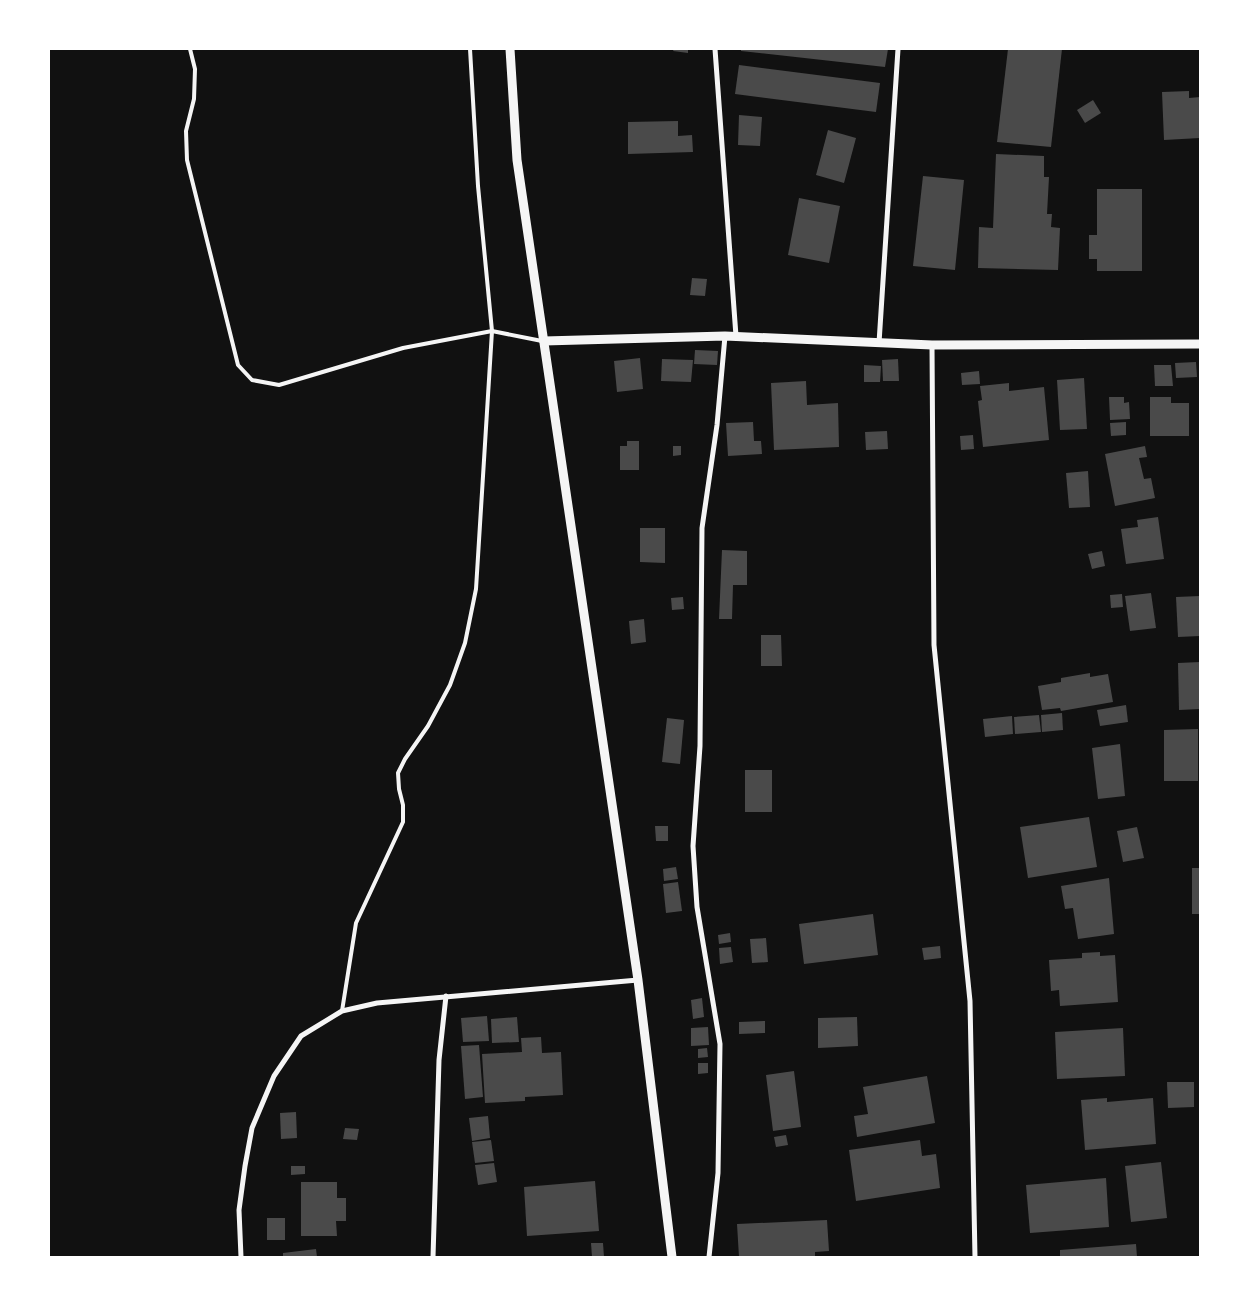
<svg xmlns="http://www.w3.org/2000/svg" width="1249" height="1306" viewBox="0 0 1249 1306" font-family="'Sofia Sans Condensed',sans-serif">
<style>
.building{fill:#4a4a4a}
.lines{fill:none;stroke-linecap:round;stroke-linejoin:round}
.service{stroke:#f5f5f5;stroke-width:4}
.minor{stroke:#f5f5f5;stroke-width:5}
.tertiary{stroke:#f5f5f5;stroke-width:9}
</style>
<rect width="100%" height="100%" fill="#111"/>
<g class="building">
<polygon points="674,49 688,49 688,53 673,51"/>
<polygon points="741,49 888,49 885,67 741,51"/>
<polygon points="1008,49 1062,49 1051,147 997,142"/>
<polygon points="739,65 880,83 876,112 735,94"/>
<polygon points="1189,91 1189,98 1200,97 1200,138 1164,140 1162,92"/>
<polygon points="1093,100 1101,113 1085,123 1077,110"/>
<polygon points="739,115 762,117 760,146 738,145"/>
<polygon points="678,121 678,136 692,135 693,152 628,154 628,122"/>
<polygon points="828,130 856,138 844,183 816,175"/>
<polygon points="996,154 1044,156 1044,177 1049,177 1047,214 1052,214 1051,227 1060,228 1058,270 978,268 979,227 993,228"/>
<polygon points="923,176 964,180 955,270 913,266"/>
<polygon points="1097,189 1142,189 1142,271 1097,271 1097,259 1089,259 1089,235 1097,235"/>
<polygon points="799,198 840,206 829,263 788,255"/>
<polygon points="692,278 707,279 705,296 690,295"/>
<polygon points="695,350 718,351 717,365 694,364"/>
<polygon points="640,358 643,389 617,392 614,361"/>
<polygon points="662,359 693,360 691,382 661,381"/>
<polygon points="898,359 899,381 883,381 882,360"/>
<polygon points="1196,362 1197,377 1176,378 1175,363"/>
<polygon points="864,365 881,366 880,382 864,382"/>
<polygon points="1154,365 1171,365 1173,386 1155,386"/>
<polygon points="979,371 980,384 962,385 961,373"/>
<polygon points="1084,378 1087,429 1060,430 1057,380"/>
<polygon points="806,381 807,405 838,403 839,447 774,450 771,383"/>
<polygon points="1009,383 1009,391 1044,387 1049,440 983,447 978,401 982,400 980,386"/>
<polygon points="1109,397 1124,397 1124,403 1129,402 1130,419 1110,420"/>
<polygon points="1150,397 1171,397 1171,403 1189,403 1189,436 1150,436"/>
<polygon points="753,422 754,441 761,441 762,454 728,456 726,423"/>
<polygon points="1126,422 1126,435 1111,436 1110,423"/>
<polygon points="887,431 888,449 866,450 865,432"/>
<polygon points="973,435 974,449 961,450 960,436"/>
<polygon points="627,441 639,441 639,470 620,470 620,446 627,446"/>
<polygon points="673,446 681,446 681,455 673,456"/>
<polygon points="1145,446 1147,457 1139,458 1144,479 1151,478 1155,498 1115,506 1105,454"/>
<polygon points="1088,471 1090,507 1069,508 1066,473"/>
<polygon points="1158,517 1164,559 1126,564 1121,529 1138,527 1137,520"/>
<polygon points="640,528 665,528 665,563 640,562"/>
<polygon points="722,550 747,551 747,585 733,585 732,619 719,619"/>
<polygon points="1102,551 1105,566 1092,569 1088,554"/>
<polygon points="1151,593 1156,628 1130,631 1125,596"/>
<polygon points="1122,594 1123,607 1111,608 1110,595"/>
<polygon points="1200,596 1200,636 1178,637 1176,597"/>
<polygon points="683,597 684,609 672,610 671,598"/>
<polygon points="644,619 646,642 631,644 629,621"/>
<polygon points="761,635 781,635 782,666 761,666"/>
<polygon points="1200,662 1200,709 1179,710 1178,663"/>
<polygon points="1090,673 1090,677 1108,674 1113,702 1061,711 1060,708 1042,710 1038,686 1061,682 1061,678"/>
<polygon points="1126,705 1128,722 1100,726 1097,710"/>
<polygon points="1062,713 1063,730 1042,732 1041,715"/>
<polygon points="1039,715 1041,732 1015,734 1014,717"/>
<polygon points="1012,716 1013,734 985,737 983,719"/>
<polygon points="667,718 684,720 680,764 662,762"/>
<polygon points="1198,729 1198,781 1164,781 1164,730"/>
<polygon points="1120,744 1125,796 1098,799 1092,748"/>
<rect x="745" y="770" width="27" height="42"/>
<polygon points="1089,817 1097,867 1028,878 1020,827"/>
<polygon points="655,826 668,826 668,841 656,841"/>
<polygon points="1137,827 1144,858 1123,862 1117,831"/>
<polygon points="676,867 678,879 664,881 663,869"/>
<rect x="1192" y="868" width="8" height="46"/>
<polygon points="1109,878 1114,934 1078,939 1073,908 1065,909 1061,886"/>
<polygon points="678,882 682,911 666,913 663,884"/>
<polygon points="873,914 878,955 804,964 799,924"/>
<polygon points="730,933 731,942 719,944 718,935"/>
<polygon points="766,938 768,962 752,963 750,939"/>
<polygon points="940,946 941,958 924,960 922,948"/>
<polygon points="731,947 733,962 720,964 719,948"/>
<polygon points="1100,952 1100,956 1115,955 1118,1002 1060,1006 1059,990 1051,991 1049,960 1082,958 1082,953"/>
<polygon points="702,998 704,1017 693,1019 691,1000"/>
<polygon points="487,1016 489,1041 463,1042 461,1018"/>
<polygon points="517,1017 519,1042 492,1043 491,1019"/>
<polygon points="857,1017 858,1046 818,1048 818,1018"/>
<polygon points="765,1021 765,1033 739,1034 739,1022"/>
<polygon points="708,1027 709,1045 691,1046 691,1028"/>
<polygon points="1123,1028 1125,1076 1057,1079 1055,1032"/>
<polygon points="541,1037 542,1053 561,1052 563,1095 525,1097 525,1101 485,1103 482,1054 522,1052 521,1038"/>
<polygon points="479,1045 483,1097 465,1099 461,1046"/>
<polygon points="707,1048 708,1057 698,1058 698,1049"/>
<polygon points="698,1063 708,1063 708,1073 698,1074"/>
<polygon points="794,1071 801,1127 773,1131 766,1075"/>
<polygon points="927,1076 935,1123 857,1137 854,1116 868,1114 863,1087"/>
<polygon points="1167,1082 1194,1082 1194,1107 1168,1108"/>
<polygon points="1107,1098 1107,1102 1153,1098 1156,1144 1085,1150 1081,1100"/>
<polygon points="296,1112 297,1138 281,1139 280,1113"/>
<polygon points="488,1116 490,1138 472,1141 469,1118"/>
<polygon points="345,1128 359,1129 357,1140 343,1139"/>
<polygon points="786,1135 788,1145 776,1147 774,1137"/>
<polygon points="491,1140 494,1161 475,1163 472,1142"/>
<polygon points="920,1140 922,1156 936,1154 940,1188 856,1201 849,1150"/>
<polygon points="1161,1162 1167,1218 1131,1222 1125,1166"/>
<polygon points="494,1163 497,1182 478,1185 475,1165"/>
<polygon points="291,1166 305,1166 305,1174 291,1175"/>
<polygon points="1106,1178 1109,1227 1030,1233 1026,1185"/>
<polygon points="595,1181 599,1231 527,1236 524,1187"/>
<polygon points="301,1182 337,1182 337,1198 346,1198 346,1221 336,1221 337,1236 301,1236"/>
<rect x="267" y="1218" width="18" height="22"/>
<polygon points="827,1220 829,1251 815,1252 815,1257 739,1257 737,1224"/>
<polygon points="591,1243 603,1243 604,1257 592,1257"/>
<polygon points="1136,1244 1137,1257 1060,1257 1060,1250"/>
<polygon points="316,1249 317,1257 283,1257 283,1253"/>
</g>
<g class="lines">
<g class="service">
<polyline points="190,49 195,69 194,99 186,131 187,160 238,365 252,380 279,385 403,348 492,331 542,341"/>
<polyline points="342,1011 356,923 403,822 403,805 399,789 398,773 405,759 428,726 450,685 465,643 476,589 492,331 478,186 470,49"/>
</g>
<g class="minor">
<polyline points="715,49 736,336"/>
<polyline points="879,343 898,49"/>
<polyline points="932,345 934,645 970,1001 975,1257"/>
<polyline points="241,1257 239,1210 245,1166 252,1128 274,1076 301,1036 342,1011 377,1003 638,980"/>
<polyline points="433,1257 439,1060 446,996"/>
<polyline points="709,1257 718,1173 720,1044 697,907 693,846 700,746 702,528 717,425 725,336"/>
</g>
<g class="tertiary">
<polyline points="510,49 517,160 638,980 672,1257"/>
<polyline points="544,341 725,336 932,345 1200,344"/>
</g>
</g>
<rect width="1249" height="1306" fill="none" stroke="#ffffff" stroke-width="100"/>
</svg>
